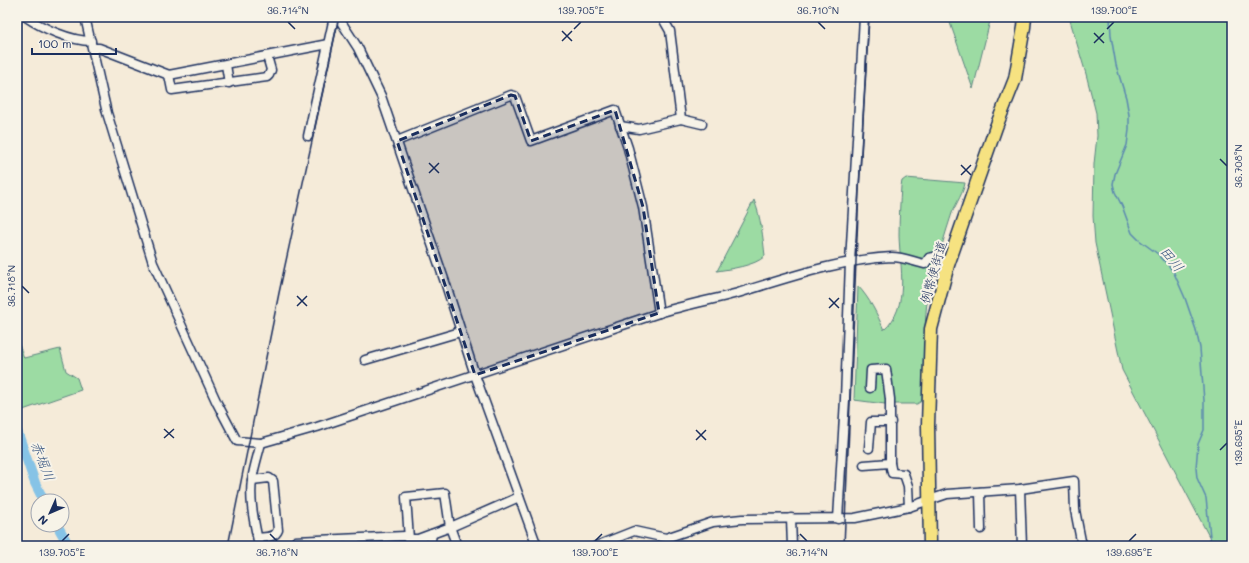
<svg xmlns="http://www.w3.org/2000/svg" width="1249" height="563" viewBox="0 0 1249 563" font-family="Mali,'Klee One',sans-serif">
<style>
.green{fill:#9cdba3;stroke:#5c8580}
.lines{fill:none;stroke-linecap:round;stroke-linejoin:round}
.stream{stroke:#5b88b0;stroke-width:1.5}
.river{stroke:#86c3e6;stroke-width:10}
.minor-casing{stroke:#1b2f5e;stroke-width:11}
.highway-casing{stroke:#1b2f5e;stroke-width:15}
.minor{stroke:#f7f3e8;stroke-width:8}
.highway{stroke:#f6e281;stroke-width:12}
.rail{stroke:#1b2f5e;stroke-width:1.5}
.marked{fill:#1b2f5e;fill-opacity:0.2;stroke:#1b2f5e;stroke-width:3;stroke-dasharray:8 5;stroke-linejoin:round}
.ticks{fill:none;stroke:#1b2f5e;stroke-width:1.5}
.labels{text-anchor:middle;stroke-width:4;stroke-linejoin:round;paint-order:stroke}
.street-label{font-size:13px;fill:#1b2f5e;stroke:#f7f3e8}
.water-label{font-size:14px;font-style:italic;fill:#365480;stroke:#f7f3e8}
.neatline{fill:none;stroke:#1b2f5e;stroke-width:1.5}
.ticks-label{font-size:10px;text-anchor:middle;fill:#1b2f5e}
</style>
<rect width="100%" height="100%" fill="#f5ebd9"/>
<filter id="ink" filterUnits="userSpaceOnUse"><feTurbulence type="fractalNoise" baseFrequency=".025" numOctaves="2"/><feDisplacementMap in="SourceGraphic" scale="8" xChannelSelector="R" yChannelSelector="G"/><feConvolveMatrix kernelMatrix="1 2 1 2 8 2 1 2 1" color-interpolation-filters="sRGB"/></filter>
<g filter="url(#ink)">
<g class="green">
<polygon points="948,17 991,17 973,89"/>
<polygon points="1069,17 1232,17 1232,546 1214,546 1122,370 1095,243 1093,216 1094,164 1097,136 1096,113 1086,74"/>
<path d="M906 178 965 183C964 191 956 204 952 213 945 234 939 256 932 278 921 316 926 357 929 396L917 404H885L854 400 858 286C870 299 877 314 884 330 910 307 900 267 899 236 899 219 900 203 901 186L902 181Z"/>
<path d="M754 200C761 217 763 238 765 256 755 266 729 269 717 271Z"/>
<polygon points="17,339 24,358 60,349 66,371 77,378 81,390 17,412"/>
</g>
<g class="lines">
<polyline class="stream" points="1110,17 1111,36 1116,65 1126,98 1129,115 1129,130 1127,145 1115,174 1113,184 1115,192 1122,206 1132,233 1139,240 1158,254 1169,266 1174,273 1185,298 1196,330 1200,348 1204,401 1204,430 1198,444 1196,468 1197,478 1206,498 1211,546"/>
<g class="river">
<polyline points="17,431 35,483 44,501"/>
<polyline points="57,525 69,546"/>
</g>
<g class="minor-casing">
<g id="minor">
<path d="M26 17C42 28 71 41 91 41"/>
<path d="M85 17 107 113 153 263 217 403 237 441 261 443 317 427 659 313C685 305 712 300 738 293 787 278 842 259 892 257 903 257 915 262 925 264L929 258 939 256 948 265"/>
<polyline points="338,17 358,48 381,96 446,285 475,375 537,546"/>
<polyline points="662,17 670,31 681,119"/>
<polyline points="93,48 99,48 169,75 328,44"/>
<polyline points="226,65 229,83"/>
<polyline points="169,75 172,90 267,77 269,75 271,70 267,56"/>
<polyline points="620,126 639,129 681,119 702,124"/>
<polyline points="308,136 334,17"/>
<polyline points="397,141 511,95 515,96 531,141 615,110 628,148 643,207 659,313"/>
<polyline points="365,360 460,332"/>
<polyline points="870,388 871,370 886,369 890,399 890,463 892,473 904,474 908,486 909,507"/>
<polyline points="869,448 871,422 891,422"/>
<polyline points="864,465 890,463"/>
<path d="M252 480 269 478 273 481 278 530C275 538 265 537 258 538"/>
<polyline points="1020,489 1022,546"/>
<polyline points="980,492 981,529"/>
<polyline points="791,518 792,546"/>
<polyline points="838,519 845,399 850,262 864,17"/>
<polyline points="296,541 405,536 409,539 418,539 453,526 519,497"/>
<path d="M259 546C255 525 249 502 252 480 254 467 258 455 261 443"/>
<polyline points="407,546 409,539 406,497 445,493 450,527 457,546"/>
<polyline points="430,546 432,534"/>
<polyline points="596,546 634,531 666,538 713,522 742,519 855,518 909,507 947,494 1020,489 1074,481 1075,510 1082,546"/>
</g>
</g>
<g class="highway-casing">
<polyline id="highway" points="930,546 928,425 931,329 948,265 996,127 1015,79 1024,27 1025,17"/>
</g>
<use href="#minor" class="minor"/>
<use href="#highway" class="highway"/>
<g class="rail">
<polyline points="228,546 279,293 339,17"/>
<polyline points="844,546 859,190 869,17"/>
</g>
</g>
</g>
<path class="marked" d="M511 95 515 96 531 141 615 110 643 207 659 313 475 375 397 141Z"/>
<path class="ticks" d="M288 22 295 29M818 22 825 29M574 29 581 22M1107 29 1114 22M562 31 572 41M1094 33 1104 43M562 41 572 31M1094 43 1104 33M1220 159 1227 166M429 163 439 173M961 165 971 175M429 173 439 163M961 175 971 165M22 286 29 293M297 296 307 306M829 298 839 308M297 306 307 296M829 308 839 298M164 429 174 438M696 430 706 440M164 438 174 429M696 440 706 430M1220 450 1227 443M270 534 277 541M800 534 807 541M62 541 69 534M595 541 602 534M1129 541 1136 534"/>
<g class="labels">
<g class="street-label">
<text transform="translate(933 272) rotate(-74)" y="5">例幣使街道</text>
</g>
<g class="water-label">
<text transform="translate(1172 259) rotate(51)" y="5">田川</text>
<text transform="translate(43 461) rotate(69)" y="5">赤堀川</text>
</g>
</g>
<rect width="1249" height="563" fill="none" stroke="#f7f3e8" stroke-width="44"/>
<g transform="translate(50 513) rotate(225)"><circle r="19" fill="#f7f3e8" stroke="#9fa5b1"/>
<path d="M0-3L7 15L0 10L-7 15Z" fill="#1b2f5e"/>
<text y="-6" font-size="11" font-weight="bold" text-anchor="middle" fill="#1b2f5e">N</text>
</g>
<path d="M32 48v6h84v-6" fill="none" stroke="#1b2f5e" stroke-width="2"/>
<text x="38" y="48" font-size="12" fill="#1b2f5e" stroke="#f7f3e8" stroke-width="3" paint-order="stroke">100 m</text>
<rect x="22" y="22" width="1205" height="519" class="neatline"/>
<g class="ticks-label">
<text x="288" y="14">36.714°N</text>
<text x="581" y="14">139.705°E</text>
<text x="818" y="14">36.710°N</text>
<text x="1114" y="14">139.700°E</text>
<text transform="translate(1238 166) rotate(-90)" y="4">36.708°N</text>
<text transform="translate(11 286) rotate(-90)" y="4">36.718°N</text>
<text transform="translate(1238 443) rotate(-90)" y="4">139.695°E</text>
<text x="62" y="556">139.705°E</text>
<text x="277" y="556">36.718°N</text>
<text x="595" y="556">139.700°E</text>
<text x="807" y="556">36.714°N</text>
<text x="1129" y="556">139.695°E</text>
</g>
</svg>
